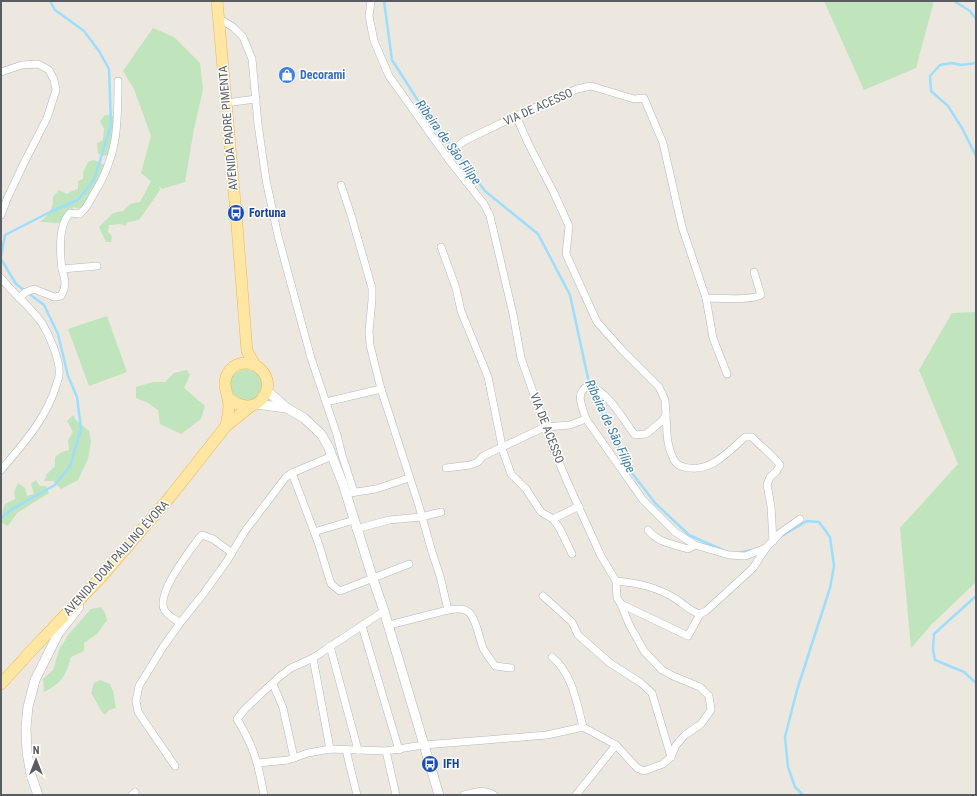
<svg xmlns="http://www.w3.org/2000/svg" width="977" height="796" viewBox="0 0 977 796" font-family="'Roboto Condensed',sans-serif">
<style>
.green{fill:#c0e4bc}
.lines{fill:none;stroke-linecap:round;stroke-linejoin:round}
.stream{stroke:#9ddeff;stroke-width:2.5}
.minor-casing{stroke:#b3b7bb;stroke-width:8}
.tertiary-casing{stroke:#b3b7bb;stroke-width:10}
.primary-casing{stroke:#f1b554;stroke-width:12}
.minor{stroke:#fff;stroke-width:7}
.tertiary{stroke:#fff;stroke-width:9}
.primary{stroke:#ffe6a2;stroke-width:11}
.labels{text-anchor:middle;stroke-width:3;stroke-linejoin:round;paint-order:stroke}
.shop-label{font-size:12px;font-weight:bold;fill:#366cbe;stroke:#fff;text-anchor:start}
.street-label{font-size:12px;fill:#595d61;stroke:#fff}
.transit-label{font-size:12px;font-weight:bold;fill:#164399;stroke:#fff;text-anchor:start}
.water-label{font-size:13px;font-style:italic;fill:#397aa7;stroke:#fff}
</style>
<rect width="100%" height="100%" fill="#ece8e0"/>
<g class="green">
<polygon points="824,1 934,1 916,68 864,90"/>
<polygon points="153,28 174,37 200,63 203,89 194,129 185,182 162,189 159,186 160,190 139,220 128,222 125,226 121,224 109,225 108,232 112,236 111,242 106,242 99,227 113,213 123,211 130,204 140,202 151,181 141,173 151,136 134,89 123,71"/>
<polygon points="105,115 113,116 114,122 112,129 114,135 111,144 113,151 105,156 98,154 97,143 103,140 104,129 100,121"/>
<path d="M94 160 107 166V177L98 180 87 206 80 209 73 207 72 213 66 222 58 223 40 222C48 216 54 208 53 197L59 190 67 194 72 191 78 189V181L83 179V173L88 162Z"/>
<polygon points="976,312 976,582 932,624 911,648 900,528 958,464 919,370 952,313"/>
<polygon points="107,316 127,372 89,386 68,329"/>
<path d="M245 369C254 370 257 374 263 381L262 393 249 402 235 398C233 395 230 391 230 389 228 378 236 371 245 369Z"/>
<polygon points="187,370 190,375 184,388 205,406 201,419 181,434 160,424 158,410 148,403 136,398 136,387 153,382 165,382 174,373"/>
<polygon points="73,415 76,420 89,431 91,442 88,459 78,480 61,489 53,481 44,481 47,474 55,466 55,457 62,452 69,450 68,440 73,432 67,421"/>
<polygon points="36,480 40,486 46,486 49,493 17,513 8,526 2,523 3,510 5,504 15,499 14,492 18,483 25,488 27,496 34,494 31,484"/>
<path d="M101 607 105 613 107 620 97 634 84 643V651L71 657C67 674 61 684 44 692L43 679 53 670 59 650 68 635 91 609Z"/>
<path d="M100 680 110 684 113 691 116 708 109 710 105 715C99 709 96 700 91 693L94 683Z"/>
</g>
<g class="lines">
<g class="stream">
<polyline points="384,1 392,60 424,110 485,191 538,234 570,295 589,383"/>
<polyline points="954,1 970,11 976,19"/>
<polyline points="976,63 961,65 952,63 940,65 930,76 931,91 948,106 962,128 976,156"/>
<polyline points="1,257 5,235 50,212 78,200 94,180 111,125 109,69 99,51 84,31 55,10 50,1"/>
<polyline points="1,259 16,284 44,305 58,334 68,376 77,397 81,429 70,466 55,485 12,509 1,518"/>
<polyline points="590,388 629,469 655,503 689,535 725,551"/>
<polyline points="780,537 807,521 819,522 830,537 834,566 830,588 797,690 785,737 788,767 795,787 803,795"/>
<polyline points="738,553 752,550"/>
<polyline points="976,596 934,634 933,650 935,660 964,672 976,683"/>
</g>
<g class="minor-casing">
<g id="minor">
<polyline points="371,1 369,16 374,41 389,76 449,160"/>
<polyline points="218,18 233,27 243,37 252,59 258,124 266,180 278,236 311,358 337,435 342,455 354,492"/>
<polyline points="1,72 22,65 38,64 49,70 54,80 56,90 47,118 23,165 7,199 1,215"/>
<polyline points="226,103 256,99"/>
<polyline points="341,185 351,215 372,288 372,300 369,331 370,345 381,389 419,506 432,552 440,576 448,610"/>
<polyline points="441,247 456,288 461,311 488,377 503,451 511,474 526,489 541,512 553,519 560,529 572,554"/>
<path d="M62 269C60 253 58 225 70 213L79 214C85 211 89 203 92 197 118 157 118 126 118 81"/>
<path d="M1 278C14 294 30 307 42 323 49 335 61 361 59 375 59 378 57 382 56 386 46 419 23 444 1 470"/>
<path d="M19 298 26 292 34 289 54 297 61 296C67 286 65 279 62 269L97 266"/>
<path d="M706 298C719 298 750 301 761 295L754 272"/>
<polyline points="326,402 381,389"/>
<path d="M666 415C667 429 666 444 673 458 675 463 679 466 684 467 710 474 728 452 745 437H752C761 447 772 454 780 465L776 472 770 477 767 485 771 506 773 541"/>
<polyline points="586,419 643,500 675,532 695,545"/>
<path d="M446 468 470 465 478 462 483 456 545 427 570 425 586 419C582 406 574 393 589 385 610 394 621 417 635 435L646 434 662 421 666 415 665 400 659 387 622 350 597 322 566 254 569 226 554 193 529 145 516 116"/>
<polyline points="292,473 318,542 331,584 340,591 409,564"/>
<polyline points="350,493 376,489 409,478"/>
<polyline points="553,519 579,506"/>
<polyline points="356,529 389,520 421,517 441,512"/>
<path d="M648 530C660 544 671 543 688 549L695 545 729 555 745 556 766 548"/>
<polyline points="314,532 354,520"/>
<path d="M616 581C638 583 657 587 676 599 684 604 691 612 700 614L706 611 753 568 766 548 780 533 800 519"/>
<polyline points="543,596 572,622 578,635 610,663 641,683 652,693 671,757"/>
<polyline points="621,604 688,636 700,614"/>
<path d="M180 623C175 619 166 615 164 609 157 592 189 552 199 538L202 535 213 539 232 553"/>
<path d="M389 625 448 610C454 609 462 608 467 611 476 616 479 638 483 648 486 654 491 660 495 666L511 668"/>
<polyline points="362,626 399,750"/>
<polyline points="330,646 358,750"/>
<path d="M552 657C572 673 577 703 583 727"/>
<polyline points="313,658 330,749"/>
<polyline points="273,684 283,708 294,758"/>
<polyline points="583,727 616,745 637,768 644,771 663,764 671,757 676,745 685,735 701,724 711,710 709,696 700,687 673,676 662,670 644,651 629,624 621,604 617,598 616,581 601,556 566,479 550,440 521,358 513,314 490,216 484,204 449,160 454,149 464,141 516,116 577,89 591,86 634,99 644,98 663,143 682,227 706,298 713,338 727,374"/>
<polyline points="346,750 357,795"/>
<polyline points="386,751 396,795"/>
<polyline points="258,763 288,760 308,753 330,749 386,751 423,745 474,741 547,735 583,727"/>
<polyline points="175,766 138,712 136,701 139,686 163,647 180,623 204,593 227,561 245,531 286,477 292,473 332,456"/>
<polyline points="132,795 135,792"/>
<path d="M264 795C258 763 254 747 237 719L245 709 279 677 291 668 313 658 384 611"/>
<path d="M464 795C475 792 484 789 494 795"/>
<polyline points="576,795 616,745"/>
</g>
</g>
<g class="tertiary-casing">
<g id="tertiary">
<polyline points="267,391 287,408 304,418 321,434 328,446 343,484 373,579 384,611 439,795"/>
<polyline points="256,404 286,408"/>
<polyline points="38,795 31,775 27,752 26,728 28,707 35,680 58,634 79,607"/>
</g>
</g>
<g class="primary-casing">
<g id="primary">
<polyline points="217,1 237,225 247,351 255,365"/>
<path d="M226 426C227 419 229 412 229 405 228 393 220 382 230 370 247 351 278 374 264 396 255 411 238 407 228 397"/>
<polyline points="1,684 31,651 103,575 170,497 226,426 251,406"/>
</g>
</g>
<use href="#minor" class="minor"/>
<use href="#tertiary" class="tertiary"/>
<use href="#primary" class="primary"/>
</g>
<defs>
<g id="shop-disc" transform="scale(0.9)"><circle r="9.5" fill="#3f7fe0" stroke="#fff"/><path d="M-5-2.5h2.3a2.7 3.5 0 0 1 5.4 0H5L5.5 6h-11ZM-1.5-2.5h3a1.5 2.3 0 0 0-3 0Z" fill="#fff"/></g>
<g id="bus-disc" transform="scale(0.9)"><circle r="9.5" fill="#1a4fb4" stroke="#fff"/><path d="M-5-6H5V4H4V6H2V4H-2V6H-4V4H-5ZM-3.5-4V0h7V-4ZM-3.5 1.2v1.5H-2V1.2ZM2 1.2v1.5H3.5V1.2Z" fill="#fff"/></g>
</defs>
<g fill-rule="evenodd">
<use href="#shop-disc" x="287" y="75"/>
<use href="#bus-disc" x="236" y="213"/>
<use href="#bus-disc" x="430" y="764"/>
</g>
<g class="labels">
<g class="shop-label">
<text x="300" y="79">Decorami</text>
</g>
<g class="street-label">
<text transform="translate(538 107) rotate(-24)" y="4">VIA DE ACESSO</text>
<text transform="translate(228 128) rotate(-95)" y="4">AVENIDA PADRE PIMENTA</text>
<text transform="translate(547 428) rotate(69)" y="4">VIA DE ACESSO</text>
<text transform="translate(116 558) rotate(-48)" y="4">AVENIDA DOM PAULINO ÉVORA</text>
</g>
<g class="transit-label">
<text x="249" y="217">Fortuna</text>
<text x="443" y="768">IFH</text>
</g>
<g class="water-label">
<text transform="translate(449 142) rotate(54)" y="5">Ribeira de São Filipe</text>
<text transform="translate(611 426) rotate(65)" y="5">Ribeira de São Filipe</text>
</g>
</g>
<rect width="977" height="796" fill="none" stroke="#595d61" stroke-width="4"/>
<g transform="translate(36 760)" stroke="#ffffff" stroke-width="3" paint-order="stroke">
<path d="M0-3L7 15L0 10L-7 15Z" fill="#595d61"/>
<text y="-6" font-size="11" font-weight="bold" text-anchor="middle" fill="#595d61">N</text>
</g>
</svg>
